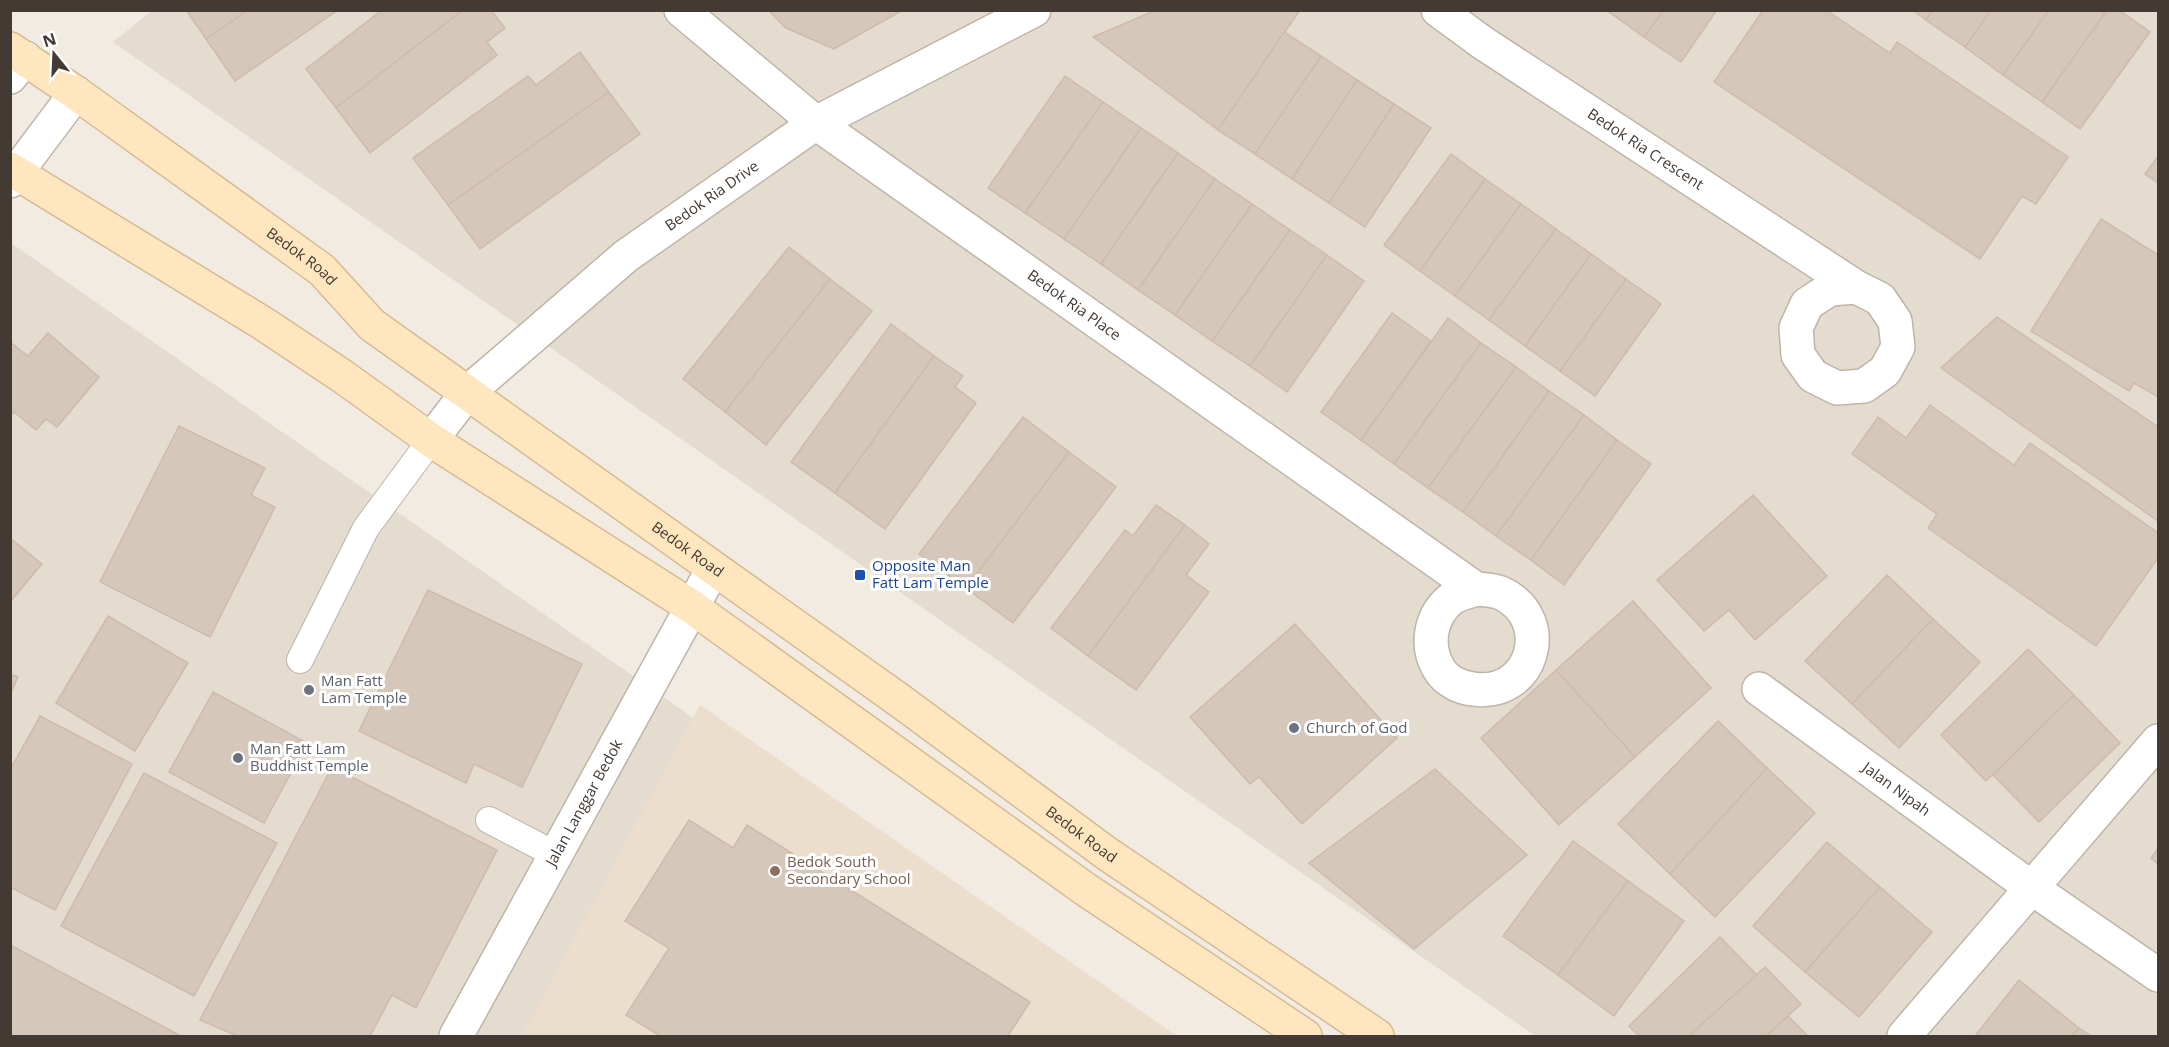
<svg xmlns="http://www.w3.org/2000/svg" width="2169" height="1047" viewBox="0 0 2169 1047" font-family="'Open Sans',sans-serif">
<style>
.residential{fill:#e5dcd0}
.education{fill:#ebdecc}
.building{fill:#d6c7bb;stroke:#cdbbab;stroke-width:1.5}
.lines{fill:none;stroke-linecap:round;stroke-linejoin:round}
.lane-casing{stroke:#bfb4a8;stroke-width:28}
.street-casing{stroke:#bfb4a8;stroke-width:36}
.secondary-casing{stroke:#d5ba94;stroke-width:36}
.lane{stroke:#fff;stroke-width:26}
.street{stroke:#fff;stroke-width:33}
.secondary{stroke:#fee6bf;stroke-width:33}
.transit-dot{fill:#1a4fb4;stroke:#fff;stroke-width:2}
.worship-dot{fill:#6b7280;stroke:#fff;stroke-width:2}
.education-dot{fill:#8d6e63;stroke:#fff;stroke-width:2}
.labels{text-anchor:middle;stroke-width:6;stroke-linejoin:round;paint-order:stroke}
.street-label{font-size:15px;fill:#433a33;stroke:#fff}
.transit-label{font-size:15px;fill:#164399;stroke:#fff;text-anchor:start}
.worship-label{font-size:15px;fill:#5b616d;stroke:#fff;text-anchor:start}
.education-label{font-size:15px;fill:#785e54;stroke:#fff;text-anchor:start}
</style>
<rect width="100%" height="100%" fill="#f1ebe2"/>
<g class="residential">
<polygon points="153,10 2158,11 2158,1036 1535,1036 113,42"/>
<polygon points="11,243 1150,1036 11,1036"/>
</g>
<polygon class="education" points="700,705 1177,1036 522,1036"/>
<g class="building">
<polygon points="186,10 248,10 206,39"/>
<polygon points="248,10 338,10 235,81 206,39"/>
<polygon points="382,10 463,10 336,108 306,69"/>
<polygon points="463,10 491,10 505,28 487,42 497,55 370,153 336,108"/>
<polygon points="768,10 903,10 834,49 786,28"/>
<polygon points="1156,10 1300,10 1218,130 1093,37"/>
<polygon points="1610,10 1664,10 1644,37 1609,12"/>
<polygon points="1664,10 1717,10 1681,62 1644,37"/>
<polygon points="1763,10 1826,10 1890,53 1897,42 2068,157 2036,204 2022,196 1980,259 1714,82"/>
<polygon points="1913,10 1933,10 1926,20"/>
<polygon points="1933,10 1991,10 1965,47 1926,20"/>
<polygon points="1991,10 2049,10 2003,75 1965,47"/>
<polygon points="2049,10 2107,10 2042,102 2003,75"/>
<polygon points="2107,10 2119,10 2150,32 2080,129 2042,102"/>
<polygon points="1284,32 1321,56 1255,154 1218,130"/>
<polygon points="580,52 609,92 448,205 413,158 528,76 536,85"/>
<polygon points="1321,56 1357,80 1292,179 1255,154"/>
<polygon points="1065,76 1103,102 1025,213 988,188"/>
<polygon points="1357,80 1394,104 1329,203 1292,179"/>
<polygon points="609,92 640,134 480,249 448,205"/>
<polygon points="1103,102 1141,128 1064,239 1025,213"/>
<polygon points="1394,104 1431,128 1365,227 1329,203"/>
<polygon points="1141,128 1178,153 1101,264 1064,239"/>
<polygon points="1178,153 1215,179 1138,290 1101,264"/>
<polygon points="1451,154 1485,179 1420,271 1384,245"/>
<polygon points="2158,156 2158,183 2145,174"/>
<polygon points="1215,179 1252,204 1175,315 1138,290"/>
<polygon points="1485,179 1521,204 1455,296 1420,271"/>
<polygon points="1252,204 1290,230 1212,341 1175,315"/>
<polygon points="1521,204 1556,229 1489,320 1455,296"/>
<polygon points="2101,219 2158,255 2158,397 2134,383 2129,391 2031,331"/>
<polygon points="1556,229 1591,254 1525,346 1489,320"/>
<polygon points="1290,230 1327,255 1250,366 1212,341"/>
<polygon points="789,247 830,279 725,412 683,379"/>
<polygon points="1591,254 1626,279 1560,371 1525,346"/>
<polygon points="1327,255 1364,281 1287,392 1250,366"/>
<polygon points="830,279 872,311 766,445 725,412"/>
<polygon points="1626,279 1661,304 1595,396 1560,371"/>
<polygon points="1392,313 1431,341 1361,440 1321,412"/>
<polygon points="1997,317 2158,427 2158,521 1941,368"/>
<polygon points="1448,318 1481,343 1394,464 1361,440"/>
<polygon points="891,324 934,356 835,493 791,462"/>
<polygon points="48,333 99,377 57,427 46,419 36,430 14,412 10,416 10,342 28,356"/>
<polygon points="1481,343 1516,367 1428,488 1394,464"/>
<polygon points="934,356 963,376 955,387 976,403 885,529 835,493"/>
<polygon points="1516,367 1549,391 1463,512 1428,488"/>
<polygon points="1549,391 1584,415 1496,536 1463,512"/>
<polygon points="1930,405 2014,465 2030,443 2158,533 2158,558 2096,646 1928,528 1937,514 1852,454 1878,417 1906,438"/>
<polygon points="1584,415 1617,440 1531,560 1496,536"/>
<polygon points="1023,417 1069,452 966,588 919,554"/>
<polygon points="179,426 265,468 251,495 275,507 210,637 100,582"/>
<polygon points="1617,440 1651,464 1564,585 1531,560"/>
<polygon points="1069,452 1116,487 1013,623 966,588"/>
<polygon points="1753,495 1827,576 1755,640 1729,610 1704,631 1657,580"/>
<polygon points="1156,505 1185,525 1088,656 1051,628 1125,530 1133,536"/>
<polygon points="1185,525 1209,544 1186,575 1209,592 1136,690 1088,656"/>
<polygon points="10,538 42,564 10,602"/>
<polygon points="1887,575 1933,619 1852,704 1805,661"/>
<polygon points="428,590 582,664 522,787 474,764 466,783 359,731"/>
<polygon points="1633,601 1711,688 1635,757 1556,670"/>
<polygon points="108,616 188,663 135,751 56,703"/>
<polygon points="1933,619 1980,662 1899,748 1852,704"/>
<polygon points="1295,624 1397,738 1302,824 1259,777 1250,784 1190,717"/>
<polygon points="2028,649 2074,695 1986,781 1941,735"/>
<polygon points="1556,670 1635,757 1559,825 1481,738"/>
<polygon points="10,674 18,677 10,695"/>
<polygon points="213,692 307,743 264,823 169,772"/>
<polygon points="2074,695 2120,743 2039,822 1993,775"/>
<polygon points="40,716 132,764 55,910 10,887 10,770"/>
<polygon points="1718,721 1767,768 1670,874 1618,824"/>
<polygon points="332,767 497,850 416,1008 392,995 370,1036 237,1036 200,1020"/>
<polygon points="1767,768 1815,813 1715,917 1670,874"/>
<polygon points="1435,769 1527,855 1414,949 1309,863"/>
<polygon points="144,773 277,843 194,996 61,926"/>
<polygon points="689,820 733,848 747,825 1030,1002 1008,1036 660,1036 626,1015 669,948 625,921"/>
<polygon points="1573,841 1628,881 1558,975 1503,936"/>
<polygon points="1827,842 1880,887 1805,972 1753,926"/>
<polygon points="2158,848 2158,864 2151,858"/>
<polygon points="1628,881 1684,921 1614,1016 1558,975"/>
<polygon points="1880,887 1932,932 1859,1017 1805,972"/>
<polygon points="1720,937 1757,975 1689,1036 1639,1036 1629,1026"/>
<polygon points="10,945 181,1036 10,1036"/>
<polygon points="1765,967 1801,1004 1766,1036 1689,1036"/>
<polygon points="2019,980 2079,1028 2072,1036 1975,1036"/>
<polygon points="1788,1016 1808,1036 1766,1036"/>
<polygon points="2079,1028 2091,1036 2072,1036"/>
</g>
<g class="lines">
<g class="lane-casing">
<g id="lane">
<polyline points="300,660 366,528 431,440"/>
<polyline points="489,820 556,855"/>
</g>
</g>
<g class="street-casing">
<g id="street">
<path id="s1" d="M681 10 816 123 1476 589C1485 590 1496 590 1503 594 1555 620 1533 698 1473 689 1461 688 1446 681 1439 669 1425 646 1430 616 1451 599 1457 594 1469 592 1476 589"/>
<path id="s2" d="M1438 10 1483 43 1856 287 1880 299 1895 321 1898 347 1885 371 1864 386 1837 388 1813 376 1798 355 1796 328 1807 304 1830 289 1856 287"/>
<polyline points="10,77 25,58"/>
<polyline points="10,181 76,93"/>
<path id="s3" d="M431 440 467 393 626 256 816 123 1034 10"/>
<path id="s4" d="M1759 689 2033 889 2158 975"/>
<path id="s5" d="M456 1036 713 569"/>
<polyline points="1904,1036 2158,741"/>
</g>
</g>
<g class="secondary-casing">
<g id="secondary">
<path id="s6" d="M10 49 76 93 322 270 372 325 899 700 1106 853 1377 1036"/>
<polyline points="10,169 264,324 342,376 431,440 692,607 1085,889 1305,1036"/>
</g>
</g>
<use href="#lane" class="lane"/>
<use href="#street" class="street"/>
<use href="#secondary" class="secondary"/>
</g>
<rect class="transit-dot" x="854" y="569" width="12" height="12" rx="3"/>
<g class="worship-dot">
<circle cx="309" cy="690" r="6"/>
<circle cx="1294" cy="728" r="6"/>
<circle cx="238" cy="758" r="6"/>
</g>
<circle class="education-dot" cx="775" cy="871" r="6"/>
<g class="labels">
<g class="street-label">
<text dy="5" stroke="none"><textPath href="#s2" startOffset="250">Bedok Ria Crescent</textPath></text>
<text dy="5" stroke="none"><textPath href="#s3" startOffset="374">Bedok Ria Drive</textPath></text>
<text dy="5" stroke="none"><textPath href="#s6" startOffset="358">Bedok Road</textPath></text>
<text dy="5" stroke="none"><textPath href="#s1" startOffset="492">Bedok Ria Place</textPath></text>
<text dy="5" stroke="none"><textPath href="#s6" startOffset="844">Bedok Road</textPath></text>
<text dy="5" stroke="none"><textPath href="#s4" startOffset="170">Jalan Nipah</textPath></text>
<text dy="5" stroke="none"><textPath href="#s5" startOffset="266">Jalan Langgar Bedok</textPath></text>
<text dy="5" stroke="none"><textPath href="#s6" startOffset="1330">Bedok Road</textPath></text>
</g>
<g class="transit-label">
<text x="872" y="571">Opposite Man<tspan x="872" dy="17">Fatt Lam Temple</tspan></text>
</g>
<g class="worship-label">
<text x="321" y="686">Man Fatt<tspan x="321" dy="17">Lam Temple</tspan></text>
<text x="1306" y="733">Church of God</text>
<text x="250" y="754">Man Fatt Lam<tspan x="250" dy="17">Buddhist Temple</tspan></text>
</g>
<g class="education-label">
<text x="787" y="867">Bedok South<tspan x="787" dy="17">Secondary School</tspan></text>
</g>
</g>
<rect width="2169" height="1047" fill="none" stroke="#433a33" stroke-width="24"/>
<g transform="translate(54 54) rotate(342)" stroke="#ffffff" stroke-width="4.5" paint-order="stroke">
<path d="M0-4.5L10 22L0 15L-10 22Z" fill="#433a33"/>
<text y="-9" font-size="16" font-weight="bold" text-anchor="middle" fill="#433a33">N</text>
</g>
</svg>
